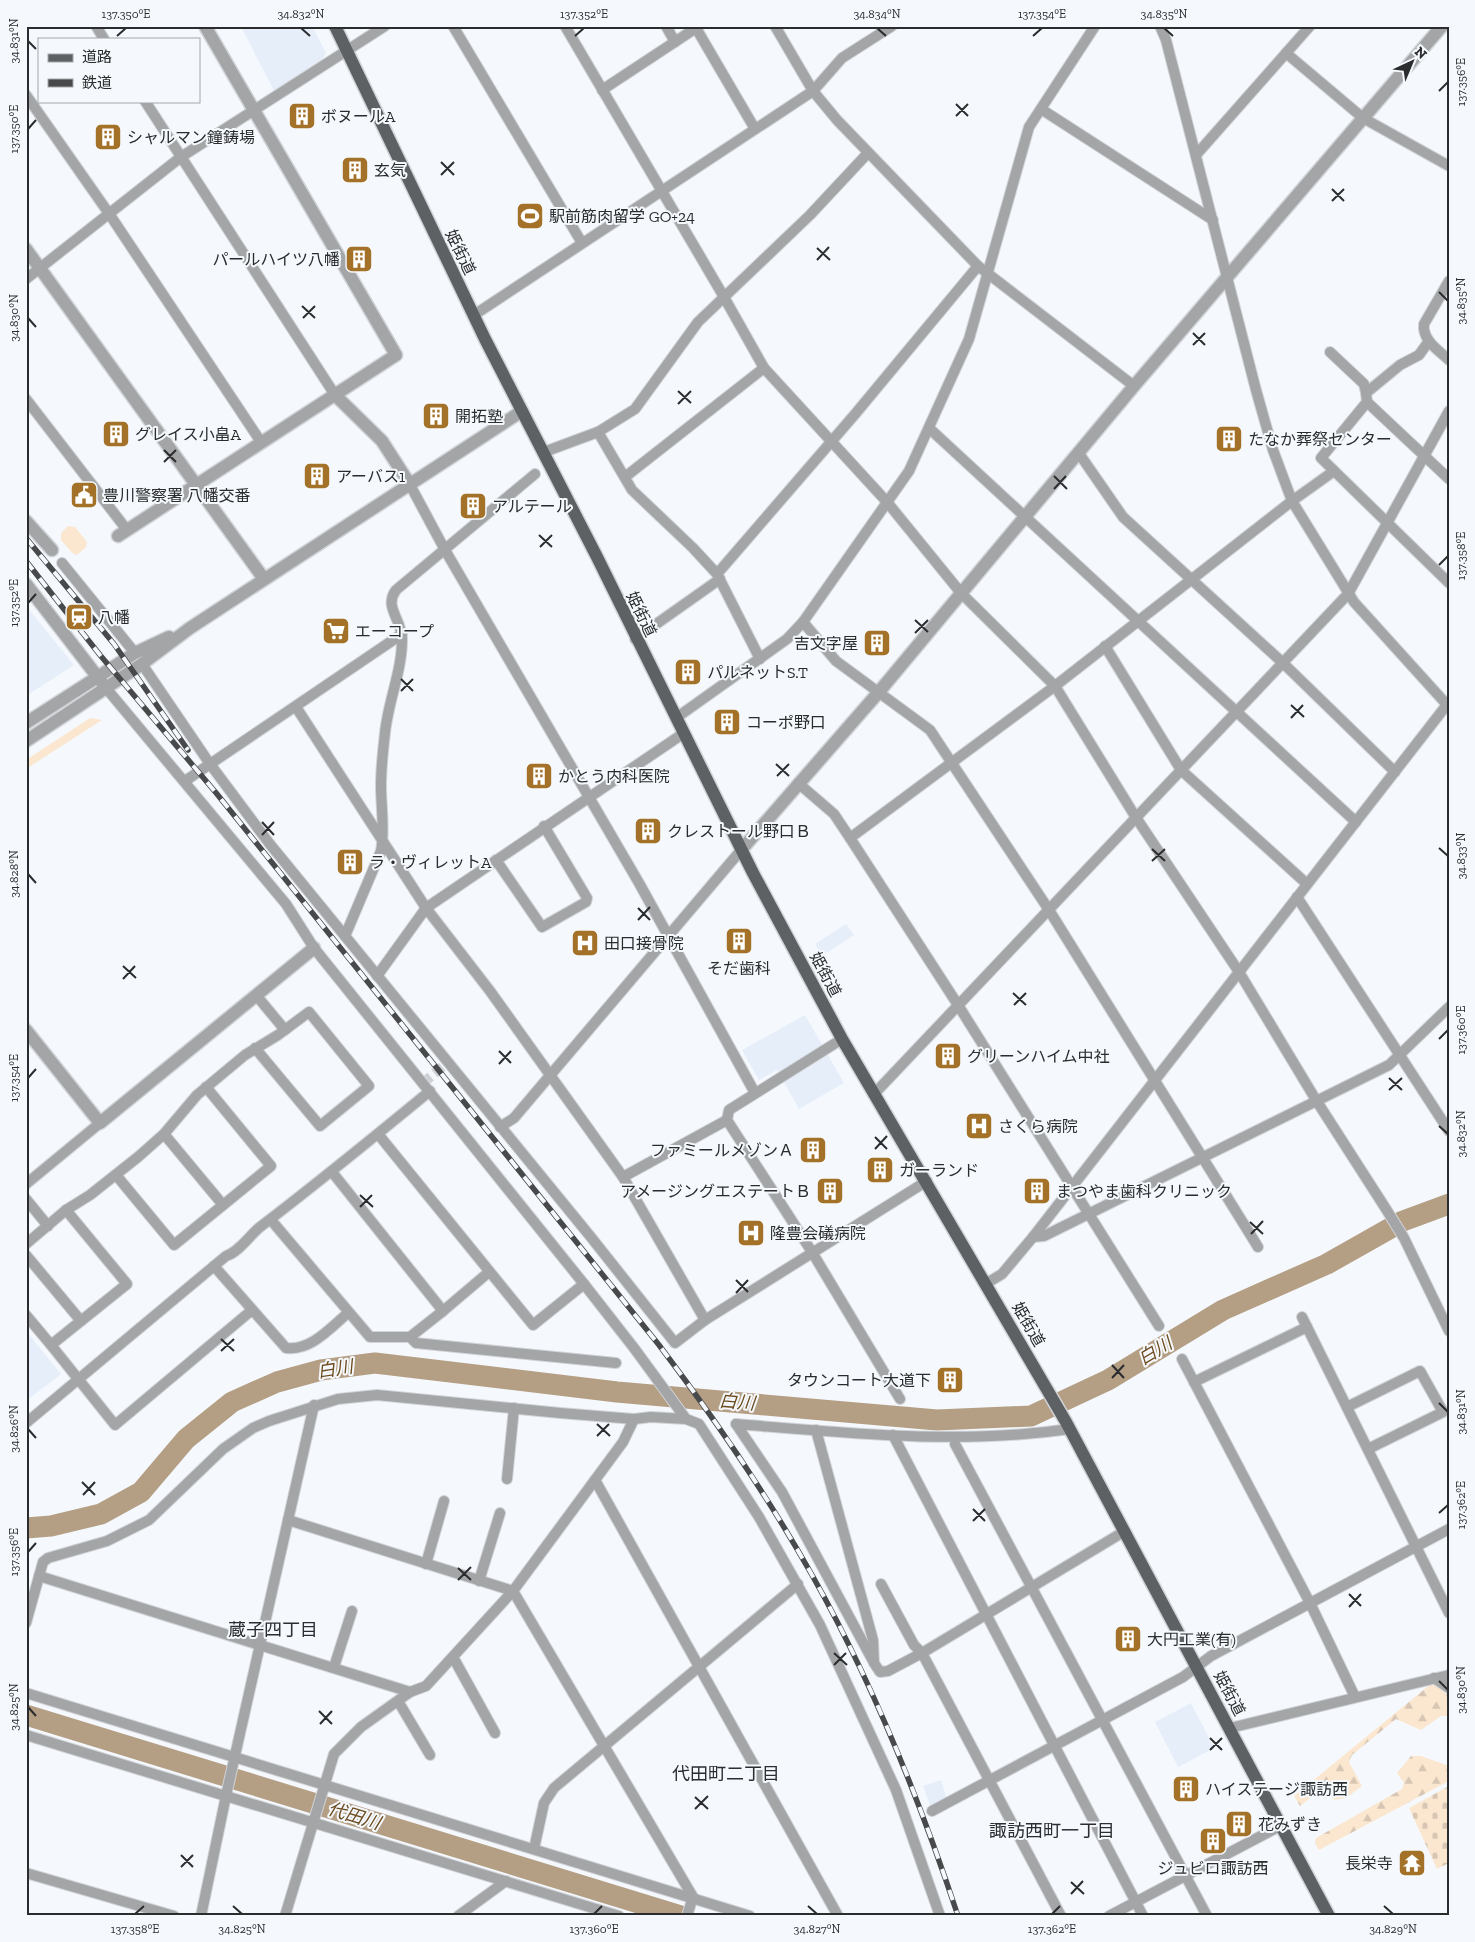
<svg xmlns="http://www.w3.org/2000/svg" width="1475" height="1942" viewBox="0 0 1475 1942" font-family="'Zilla Slab','Noto Sans JP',serif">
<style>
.built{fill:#e6eef9}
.green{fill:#fbe7d0}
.forest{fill:url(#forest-firs)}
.cemetery{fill:url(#cemetery-stones)}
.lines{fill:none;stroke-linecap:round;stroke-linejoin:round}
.river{stroke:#b49e84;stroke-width:21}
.minor-tunnel{stroke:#cdd0d4;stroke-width:10;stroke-dasharray:10 5;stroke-linecap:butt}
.minor-casing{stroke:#d1d4d8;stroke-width:12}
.tertiary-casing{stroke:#d1d4d8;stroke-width:15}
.primary-casing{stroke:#d1d4d8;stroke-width:15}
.minor{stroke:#a3a5a7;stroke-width:10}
.tertiary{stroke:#a3a5a7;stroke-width:12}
.primary{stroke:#5e6164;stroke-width:12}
.rail-casing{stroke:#48494b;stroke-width:5.5}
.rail{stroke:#f5f9fd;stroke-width:4;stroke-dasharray:11;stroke-linecap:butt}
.ticks{fill:none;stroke:#2b2c2e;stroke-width:2}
.labels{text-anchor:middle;stroke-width:4;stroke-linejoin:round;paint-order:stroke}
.poi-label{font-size:16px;fill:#2b2c2e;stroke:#f5f9fd;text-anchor:start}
.street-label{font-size:16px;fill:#2b2c2e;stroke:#f5f9fd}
.water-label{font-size:18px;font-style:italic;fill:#6c4b1e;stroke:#f5f9fd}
.neighbourhood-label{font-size:18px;fill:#2b2d30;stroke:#f5f9fd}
.neatline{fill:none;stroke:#2b2c2e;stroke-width:2}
.ticks-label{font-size:12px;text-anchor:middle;fill:#2b2c2e}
</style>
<defs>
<pattern id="forest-firs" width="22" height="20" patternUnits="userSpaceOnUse" patternTransform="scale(1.25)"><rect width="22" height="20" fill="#fbe7d0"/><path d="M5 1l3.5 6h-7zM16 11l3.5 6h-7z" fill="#d7c6b3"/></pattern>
<pattern id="cemetery-stones" width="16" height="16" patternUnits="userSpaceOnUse" patternTransform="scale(1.25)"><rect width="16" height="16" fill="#fbe7d0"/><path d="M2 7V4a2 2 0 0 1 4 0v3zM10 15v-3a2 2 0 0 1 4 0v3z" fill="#d7c6b3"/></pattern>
</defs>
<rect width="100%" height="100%" fill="#f5f9fd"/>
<g class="built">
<polygon points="244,26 312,26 326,53 321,61 274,91 242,28"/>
<polygon points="26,606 74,665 26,696"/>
<polygon points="846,924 854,935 822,956 815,944"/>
<polygon points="805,1015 844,1083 799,1109 777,1070 759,1080 742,1050"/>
<polygon points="26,1331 61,1374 26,1401"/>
<polygon points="1191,1703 1214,1748 1178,1767 1155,1722"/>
<polygon points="941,1780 947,1799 930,1805 923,1786"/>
</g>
<g class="green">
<polygon points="68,526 75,527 87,542 86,547 77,555 72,553 61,540 61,533"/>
<polygon points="90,718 102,720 26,769 26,760"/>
</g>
<g class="forest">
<polygon points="1432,1683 1449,1695 1449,1716 1441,1716 1421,1730 1396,1719 1352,1755 1349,1762 1362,1786 1346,1798 1335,1800 1325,1793 1312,1797 1300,1806 1294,1796"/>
<polygon points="1411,1756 1421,1756 1449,1766 1449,1781 1319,1850 1315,1843 1316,1838 1402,1789 1404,1783 1397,1773"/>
</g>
<polygon class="cemetery" points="1449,1786 1449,1863 1437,1869 1409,1808"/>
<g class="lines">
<g class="river">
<polyline points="26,1528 51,1526 101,1514 141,1492 186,1439 232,1402 277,1382 321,1370 375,1363 617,1392 937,1420 1031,1416 1108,1380 1223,1310 1327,1264 1403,1221 1449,1204"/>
<polyline points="26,1715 681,1916"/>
</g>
<polyline class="minor-tunnel" points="423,1083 448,1062"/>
<g class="minor-casing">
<g id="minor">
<polyline points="96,26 104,39"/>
<polyline points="453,26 582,243"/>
<polyline points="565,26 724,297 764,368 887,502 961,593 1055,686 1135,816 1239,972 1316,1100 1386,1209 1404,1238 1449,1331"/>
<polyline points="666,26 675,42"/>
<polyline points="775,26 813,91 837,120 978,266 1134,386"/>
<polyline points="1160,26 1166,40 1256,390 1273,450 1292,501 1354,602 1449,707"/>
<polyline points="696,28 755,129"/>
<polyline points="1286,53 1363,118 1449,166"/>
<polyline points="602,90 699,26"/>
<polyline points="26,95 110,215 261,442"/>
<polyline points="145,101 335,395"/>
<polyline points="1041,109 1213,220"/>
<polyline points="1196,155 1310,26"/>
<polyline points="26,279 181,157 385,26"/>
<path d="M1449 281 1424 324C1422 340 1438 350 1449 360"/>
<polyline points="474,315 813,91 842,58 892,26"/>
<polyline points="1429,341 1419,355 1400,365 1366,393 1367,402 1321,458 1449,583"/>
<polyline points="1330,352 1364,384 1366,393"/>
<polyline points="26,399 127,530"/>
<polyline points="1367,402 1449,479"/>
<polyline points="930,429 1356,822"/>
<polyline points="598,432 632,490 693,548 717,574 760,659"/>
<polyline points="544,452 598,432 635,409 698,322 810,215 867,154"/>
<polyline points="1078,452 1123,517 1283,663 1395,772"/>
<polyline points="625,477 764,368"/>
<polyline points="409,483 445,550 639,883 755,1093"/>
<polyline points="62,563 135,653"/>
<polyline points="717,574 856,413 978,266"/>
<polyline points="803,622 836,661 930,730 1049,910 1258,1247"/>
<polyline points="635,639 720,579"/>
<polyline points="1105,646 1181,770 1307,884"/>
<polyline points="142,664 210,764 269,843 590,1236 675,1343 705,1320 927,1181"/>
<polyline points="106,688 286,904 314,948 584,1284 634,1348 686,1419"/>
<polyline points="296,707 426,908 490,991 623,1177 705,1320"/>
<polyline points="676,718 787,639 803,622 909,471 969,339 1029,127 1095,26"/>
<polyline points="185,781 402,634"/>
<polyline points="798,783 834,814 850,838 958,1005 1159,1326"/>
<polyline points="850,838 1055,686 1292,501 1334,471"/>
<polyline points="496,860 542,927 586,902 587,898 544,826"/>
<polyline points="1297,897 1449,1131"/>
<path d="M345 936 381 851C385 829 381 808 381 786 381 769 383 750 385 733 388 702 402 671 402 640 403 621 383 607 396 590L535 474"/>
<polyline points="377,976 426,908 684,733"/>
<polyline points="256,995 285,1030"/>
<polyline points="842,1039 729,1110 727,1120 812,1252 900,1399"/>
<polyline points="875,1093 1348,594 1449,411"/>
<polyline points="500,1127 514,1118 742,849"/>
<polyline points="164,1134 223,1205"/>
<polyline points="378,1134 533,1325 584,1284"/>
<polyline points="332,1172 443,1311 489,1272"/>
<polyline points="116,1175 174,1245 271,1166 206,1087"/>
<polyline points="623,1177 727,1120"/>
<polyline points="26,1184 100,1123"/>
<polyline points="26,1199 48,1226"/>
<polyline points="271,1220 370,1337 410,1337 443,1311"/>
<polyline points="1033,1237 1044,1236 1389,1065 1449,1007"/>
<polyline points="26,1244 66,1210 90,1195 138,1157 164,1134 197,1095 245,1055 278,1035 309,1012 369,1086 320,1126 255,1048"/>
<polyline points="26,1255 81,1321"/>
<path d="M214 1266 286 1348C311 1351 330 1328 348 1313"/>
<polyline points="987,1283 1002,1274 1033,1237 1449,702"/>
<polyline points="26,1315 51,1345 127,1284 66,1210"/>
<polyline points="1302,1317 1449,1613"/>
<polyline points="410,1337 416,1343 616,1363"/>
<polyline points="51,1345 115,1425 252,1310"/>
<polyline points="1182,1359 1310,1603 1355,1697"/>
<polyline points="1194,1382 1307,1327"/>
<polyline points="1347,1407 1420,1371 1443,1412 1368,1449"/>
<path d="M26 1423 226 1256C239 1252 249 1236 260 1227 318 1183 374 1137 430 1091"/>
<path d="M736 1424C847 1433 959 1445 1070 1429"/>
<polyline points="736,1424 782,1492 873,1661"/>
<polyline points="816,1430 873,1640 874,1663 880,1672 888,1671 922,1653 1125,1531"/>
<polyline points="893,1435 1143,1916"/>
<polyline points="955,1444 1207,1916"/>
<polyline points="507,1479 514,1408"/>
<polyline points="595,1480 838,1916"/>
<polyline points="288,1520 513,1591 693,1897"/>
<polyline points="426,1564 444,1501"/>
<polyline points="39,1576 410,1692"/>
<polyline points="479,1581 500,1513"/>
<polyline points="881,1584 914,1645 922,1653 1061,1916"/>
<polyline points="26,1623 43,1562 48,1558 107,1541 149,1520 223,1449 253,1428 269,1421 338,1399 377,1395 560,1413 634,1419 651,1417 686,1419 699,1424 759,1517 820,1625 896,1790 940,1916"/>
<polyline points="453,1657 495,1733"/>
<polyline points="334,1667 352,1611"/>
<polyline points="1434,1678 1449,1688"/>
<polyline points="26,1693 750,1916"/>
<polyline points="398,1701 430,1755"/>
<polyline points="1230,1728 1449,1675"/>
<polyline points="26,1735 619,1916"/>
<polyline points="932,1811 1183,1677 1211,1656 1449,1529"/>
<polyline points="534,1849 544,1803 554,1788 798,1584"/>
<polyline points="26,1873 174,1916"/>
<polyline points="201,1916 227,1791 314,1405"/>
<polyline points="285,1916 334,1754 361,1727 410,1692 426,1686 513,1591 623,1442 634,1419"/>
<polyline points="458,1916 506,1881"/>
<polyline points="687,1916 693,1897"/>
<polyline points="1109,1916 1282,1825"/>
</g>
</g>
<g class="tertiary-casing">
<g id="tertiary">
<polyline points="26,249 264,579"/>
<polyline points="335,395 382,441 409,483"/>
<polyline points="26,521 52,550"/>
<polyline points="118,536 396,355 205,26"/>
<polyline points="26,584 103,684"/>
<polyline points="26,723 135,653 169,637"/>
<polyline points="26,741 142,664 190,628 522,411"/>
<polyline points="742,849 878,693 1134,386 1442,26"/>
<polyline points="26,1030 100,1123 314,948"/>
</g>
</g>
<g class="primary-casing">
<polyline id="primary" points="335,26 485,339 597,557 753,873 842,1039 1066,1422 1329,1916"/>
</g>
<use href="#minor" class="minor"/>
<use href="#tertiary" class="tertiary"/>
<use href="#primary" class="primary"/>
<g class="rail-casing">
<g id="rail">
<polyline points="26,538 114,644 188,750"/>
<path d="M26 561 100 655 217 794 659 1345C715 1419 767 1495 812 1575 873 1683 919 1798 958 1916"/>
</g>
</g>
<use href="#rail" class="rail"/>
</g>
<path class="ticks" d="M301 28 310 36M877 28 886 36M1164 28 1173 36M117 36 126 28M575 36 584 28M1033 36 1042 28M28 41 36 49M1439 91 1448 82M956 104 968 116M956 116 968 104M28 129 36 120M441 162 454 175M441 175 454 162M1332 189 1344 201M1332 201 1344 189M817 248 830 260M817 260 829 247M1439 292 1448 301M302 306 315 318M28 318 36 327M303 318 315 306M1193 333 1205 345M1193 345 1205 333M678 391 691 403M678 404 691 391M164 450 176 462M164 462 176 450M1054 476 1067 489M1054 489 1066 476M539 535 552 547M540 547 552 535M1439 565 1448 556M28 603 36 594M915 620 928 632M915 633 928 620M401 679 413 691M401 691 413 679M1291 705 1304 717M1291 718 1303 705M776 764 789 776M777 776 789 764M262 822 274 835M262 835 274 822M1439 848 1448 856M1152 849 1165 861M1152 861 1165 849M28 874 36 883M638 908 650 920M638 920 650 907M123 966 136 978M123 979 135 966M1013 993 1026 1005M1014 1005 1026 993M1439 1039 1448 1030M499 1051 511 1063M499 1064 511 1051M28 1078 36 1069M1389 1078 1402 1090M1389 1090 1402 1078M1439 1126 1448 1134M875 1137 887 1149M875 1149 887 1136M360 1195 373 1207M360 1207 372 1195M1250 1222 1263 1234M1251 1234 1263 1221M736 1280 748 1292M736 1293 748 1280M221 1339 234 1351M221 1351 234 1339M1112 1365 1124 1378M1112 1378 1124 1365M1439 1403 1448 1412M597 1424 610 1436M28 1429 36 1438M597 1436 609 1424M82 1482 95 1495M83 1495 95 1482M973 1509 985 1521M1439 1513 1448 1505M973 1521 985 1509M28 1552 36 1543M458 1568 471 1580M458 1580 471 1567M1349 1594 1361 1606M1349 1607 1361 1594M834 1653 847 1665M834 1665 846 1653M1439 1681 1448 1690M28 1707 36 1716M319 1711 332 1724M320 1724 332 1711M1210 1738 1222 1750M1210 1750 1222 1738M695 1797 708 1809M695 1809 708 1796M181 1855 193 1867M181 1867 193 1855M1071 1882 1084 1894M1071 1894 1083 1881M233 1906 242 1914M808 1906 817 1914M1384 1906 1393 1914M135 1914 144 1906M594 1914 602 1906M1052 1914 1060 1906"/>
<defs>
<g id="building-square" transform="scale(1.4375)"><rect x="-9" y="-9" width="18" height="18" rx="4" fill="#a37127" stroke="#f5f9fd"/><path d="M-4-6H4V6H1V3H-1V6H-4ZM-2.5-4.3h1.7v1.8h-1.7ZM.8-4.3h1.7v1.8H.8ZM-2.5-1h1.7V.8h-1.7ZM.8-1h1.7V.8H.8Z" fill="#fff"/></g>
<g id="stadium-square" transform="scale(1.4375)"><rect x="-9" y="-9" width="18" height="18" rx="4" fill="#a37127" stroke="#f5f9fd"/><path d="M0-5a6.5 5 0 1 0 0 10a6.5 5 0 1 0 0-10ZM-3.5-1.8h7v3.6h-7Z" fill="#fff"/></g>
<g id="civic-square" transform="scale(1.4375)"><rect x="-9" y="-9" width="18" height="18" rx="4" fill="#a37127" stroke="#f5f9fd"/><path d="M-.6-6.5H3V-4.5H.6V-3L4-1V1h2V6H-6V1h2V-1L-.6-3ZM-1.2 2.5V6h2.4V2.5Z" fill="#fff"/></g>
<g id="station-square" transform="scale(1.4375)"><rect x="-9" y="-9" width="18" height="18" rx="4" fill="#a37127" stroke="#f5f9fd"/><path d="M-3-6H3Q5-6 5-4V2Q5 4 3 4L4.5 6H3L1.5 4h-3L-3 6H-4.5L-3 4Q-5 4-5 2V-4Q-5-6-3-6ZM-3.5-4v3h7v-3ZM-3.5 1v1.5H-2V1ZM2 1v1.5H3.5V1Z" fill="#fff"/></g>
<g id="supermarket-square" transform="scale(1.4375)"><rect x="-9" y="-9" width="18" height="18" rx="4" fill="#a37127" stroke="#f5f9fd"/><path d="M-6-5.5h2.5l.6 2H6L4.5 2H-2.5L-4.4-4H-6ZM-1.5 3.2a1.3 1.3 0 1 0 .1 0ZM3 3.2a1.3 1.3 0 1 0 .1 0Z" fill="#fff"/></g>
<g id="hospital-square" transform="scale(1.4375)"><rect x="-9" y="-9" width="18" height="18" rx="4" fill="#a37127" stroke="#f5f9fd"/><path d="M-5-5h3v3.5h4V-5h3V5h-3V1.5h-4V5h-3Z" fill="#fff"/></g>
<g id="temple-square" transform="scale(1.4375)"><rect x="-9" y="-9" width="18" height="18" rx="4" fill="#a37127" stroke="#f5f9fd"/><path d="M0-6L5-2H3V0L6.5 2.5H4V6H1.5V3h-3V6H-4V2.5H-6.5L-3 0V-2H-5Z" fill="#fff"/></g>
</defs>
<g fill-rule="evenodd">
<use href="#building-square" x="302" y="116"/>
<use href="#building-square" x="108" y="137"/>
<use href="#building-square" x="355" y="170"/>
<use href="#stadium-square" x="530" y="216"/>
<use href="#building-square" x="359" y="259"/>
<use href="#building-square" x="436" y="416"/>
<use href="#building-square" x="116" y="434"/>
<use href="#building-square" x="1229" y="439"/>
<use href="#building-square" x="317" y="476"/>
<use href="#civic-square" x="84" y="495"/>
<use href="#building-square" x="473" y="506"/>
<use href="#station-square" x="79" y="617"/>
<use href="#supermarket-square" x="336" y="631"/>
<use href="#building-square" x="877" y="643"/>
<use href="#building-square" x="688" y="672"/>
<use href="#building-square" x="727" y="722"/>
<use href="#building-square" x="539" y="776"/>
<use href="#building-square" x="648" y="831"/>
<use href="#building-square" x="350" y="862"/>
<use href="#building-square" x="739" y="941"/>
<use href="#hospital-square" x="585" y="943"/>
<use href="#building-square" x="948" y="1056"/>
<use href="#hospital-square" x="979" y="1126"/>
<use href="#building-square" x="813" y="1150"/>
<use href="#building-square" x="880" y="1170"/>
<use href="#building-square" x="830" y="1191"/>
<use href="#building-square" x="1037" y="1191"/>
<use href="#hospital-square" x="751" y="1233"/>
<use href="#building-square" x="950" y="1380"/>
<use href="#building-square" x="1128" y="1639"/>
<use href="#building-square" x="1186" y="1789"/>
<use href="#building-square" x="1239" y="1824"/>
<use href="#building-square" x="1213" y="1841"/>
<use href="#temple-square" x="1412" y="1863"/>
</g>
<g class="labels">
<g class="poi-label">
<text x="321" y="122">ボヌールA</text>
<text x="127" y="143">シャルマン鐘鋳場</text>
<text x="374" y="176">玄気</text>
<text x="549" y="222">駅前筋肉留学 GO+24</text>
<text x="340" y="265" text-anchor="end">パールハイツ八幡</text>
<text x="455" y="422">開拓塾</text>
<text x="135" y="440">グレイス小畠A</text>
<text x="1248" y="445">たなか葬祭センター</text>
<text x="336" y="482">アーバス1</text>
<text x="103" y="501">豊川警察署 八幡交番</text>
<text x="492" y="512">アルテール</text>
<text x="98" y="623">八幡</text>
<text x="355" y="637">エーコープ</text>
<text x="858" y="649" text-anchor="end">吉文字屋</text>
<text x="707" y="678">パルネットS.T</text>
<text x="746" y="728">コーポ野口</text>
<text x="558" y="782">かとう内科医院</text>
<text x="667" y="837">クレストール野口Ｂ</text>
<text x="369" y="868">ラ・ヴィレットA</text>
<text x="604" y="949">田口接骨院</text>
<text x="739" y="974" text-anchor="middle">そだ歯科</text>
<text x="967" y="1062">グリーンハイム中社</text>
<text x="998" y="1132">さくら病院</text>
<text x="794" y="1156" text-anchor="end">ファミールメゾンＡ</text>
<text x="899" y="1176">ガーランド</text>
<text x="811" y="1197" text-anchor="end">アメージングエステートＢ</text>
<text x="1056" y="1197">まつやま歯科クリニック</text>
<text x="770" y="1239">隆豊会礒病院</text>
<text x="931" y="1386" text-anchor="end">タウンコート大道下</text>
<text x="1147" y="1645">大円工業(有)</text>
<text x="1205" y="1795">ハイステージ諏訪西</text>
<text x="1258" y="1830">花みずき</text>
<text x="1393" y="1869" text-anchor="end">長栄寺</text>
<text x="1213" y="1874" text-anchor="middle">ジュビロ諏訪西</text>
</g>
<g class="street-label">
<text transform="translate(461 252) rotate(64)" y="6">姫街道</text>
<text transform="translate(642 614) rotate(64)" y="6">姫街道</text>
<text transform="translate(826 974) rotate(62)" y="6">姫街道</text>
<text transform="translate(1029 1324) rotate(60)" y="6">姫街道</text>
<text transform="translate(1230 1693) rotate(62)" y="6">姫街道</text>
</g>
<g class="water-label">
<text transform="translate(1155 1351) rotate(-31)" y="6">白川</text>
<text transform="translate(335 1369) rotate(-9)" y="6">白川</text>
<text transform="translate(737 1402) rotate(5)" y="6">白川</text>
<text transform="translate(354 1816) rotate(17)" y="6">代田川</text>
</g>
<g class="neighbourhood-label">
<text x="273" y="1636">蔵子四丁目</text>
<text x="726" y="1780">代田町二丁目</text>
<text x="1052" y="1837">諏訪西町一丁目</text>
</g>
</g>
<rect width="1475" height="1942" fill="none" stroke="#f5f9fd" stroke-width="55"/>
<rect x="38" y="38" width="162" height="65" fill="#f5f9fd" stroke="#a4a7aa"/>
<rect x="48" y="54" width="25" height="8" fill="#5e6164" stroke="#a4a7aa"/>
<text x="82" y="62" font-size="15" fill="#2b2c2e">道路</text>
<rect x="48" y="79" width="25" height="8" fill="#48494b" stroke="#a4a7aa"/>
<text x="82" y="88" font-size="15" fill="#2b2c2e">鉄道</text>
<g transform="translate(1412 62) rotate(44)" stroke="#f5f9fd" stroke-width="4" paint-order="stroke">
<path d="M0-4L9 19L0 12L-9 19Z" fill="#2b2c2e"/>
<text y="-8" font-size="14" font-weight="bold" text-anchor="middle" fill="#2b2c2e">N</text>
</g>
<rect x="28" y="28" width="1420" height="1886" class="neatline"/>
<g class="ticks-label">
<text x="126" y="18">137.350°E</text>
<text x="301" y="18">34.832°N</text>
<text x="584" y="18">137.352°E</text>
<text x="877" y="18">34.834°N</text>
<text x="1042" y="18">137.354°E</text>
<text x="1164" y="18">34.835°N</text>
<text transform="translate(14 41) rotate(-90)" y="4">34.831°N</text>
<text transform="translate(1461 82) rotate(-90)" y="4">137.356°E</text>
<text transform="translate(14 129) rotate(-90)" y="4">137.350°E</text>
<text transform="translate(1461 301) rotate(-90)" y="4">34.835°N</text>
<text transform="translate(14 318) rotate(-90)" y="4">34.830°N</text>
<text transform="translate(1461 556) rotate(-90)" y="4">137.358°E</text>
<text transform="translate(14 603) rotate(-90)" y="4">137.352°E</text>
<text transform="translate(1461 856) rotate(-90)" y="4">34.833°N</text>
<text transform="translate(14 874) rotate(-90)" y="4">34.828°N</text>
<text transform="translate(1461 1030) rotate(-90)" y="4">137.360°E</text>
<text transform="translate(14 1078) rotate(-90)" y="4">137.354°E</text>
<text transform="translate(1461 1134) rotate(-90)" y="4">34.832°N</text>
<text transform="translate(1461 1412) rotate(-90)" y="4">34.831°N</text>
<text transform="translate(14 1429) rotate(-90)" y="4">34.826°N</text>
<text transform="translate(1461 1505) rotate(-90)" y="4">137.362°E</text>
<text transform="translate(14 1552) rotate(-90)" y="4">137.356°E</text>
<text transform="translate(1461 1690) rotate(-90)" y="4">34.830°N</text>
<text transform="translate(14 1707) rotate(-90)" y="4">34.825°N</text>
<text x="135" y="1933">137.358°E</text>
<text x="242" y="1933">34.825°N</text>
<text x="594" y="1933">137.360°E</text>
<text x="817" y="1933">34.827°N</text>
<text x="1052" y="1933">137.362°E</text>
<text x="1393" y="1933">34.829°N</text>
</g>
</svg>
